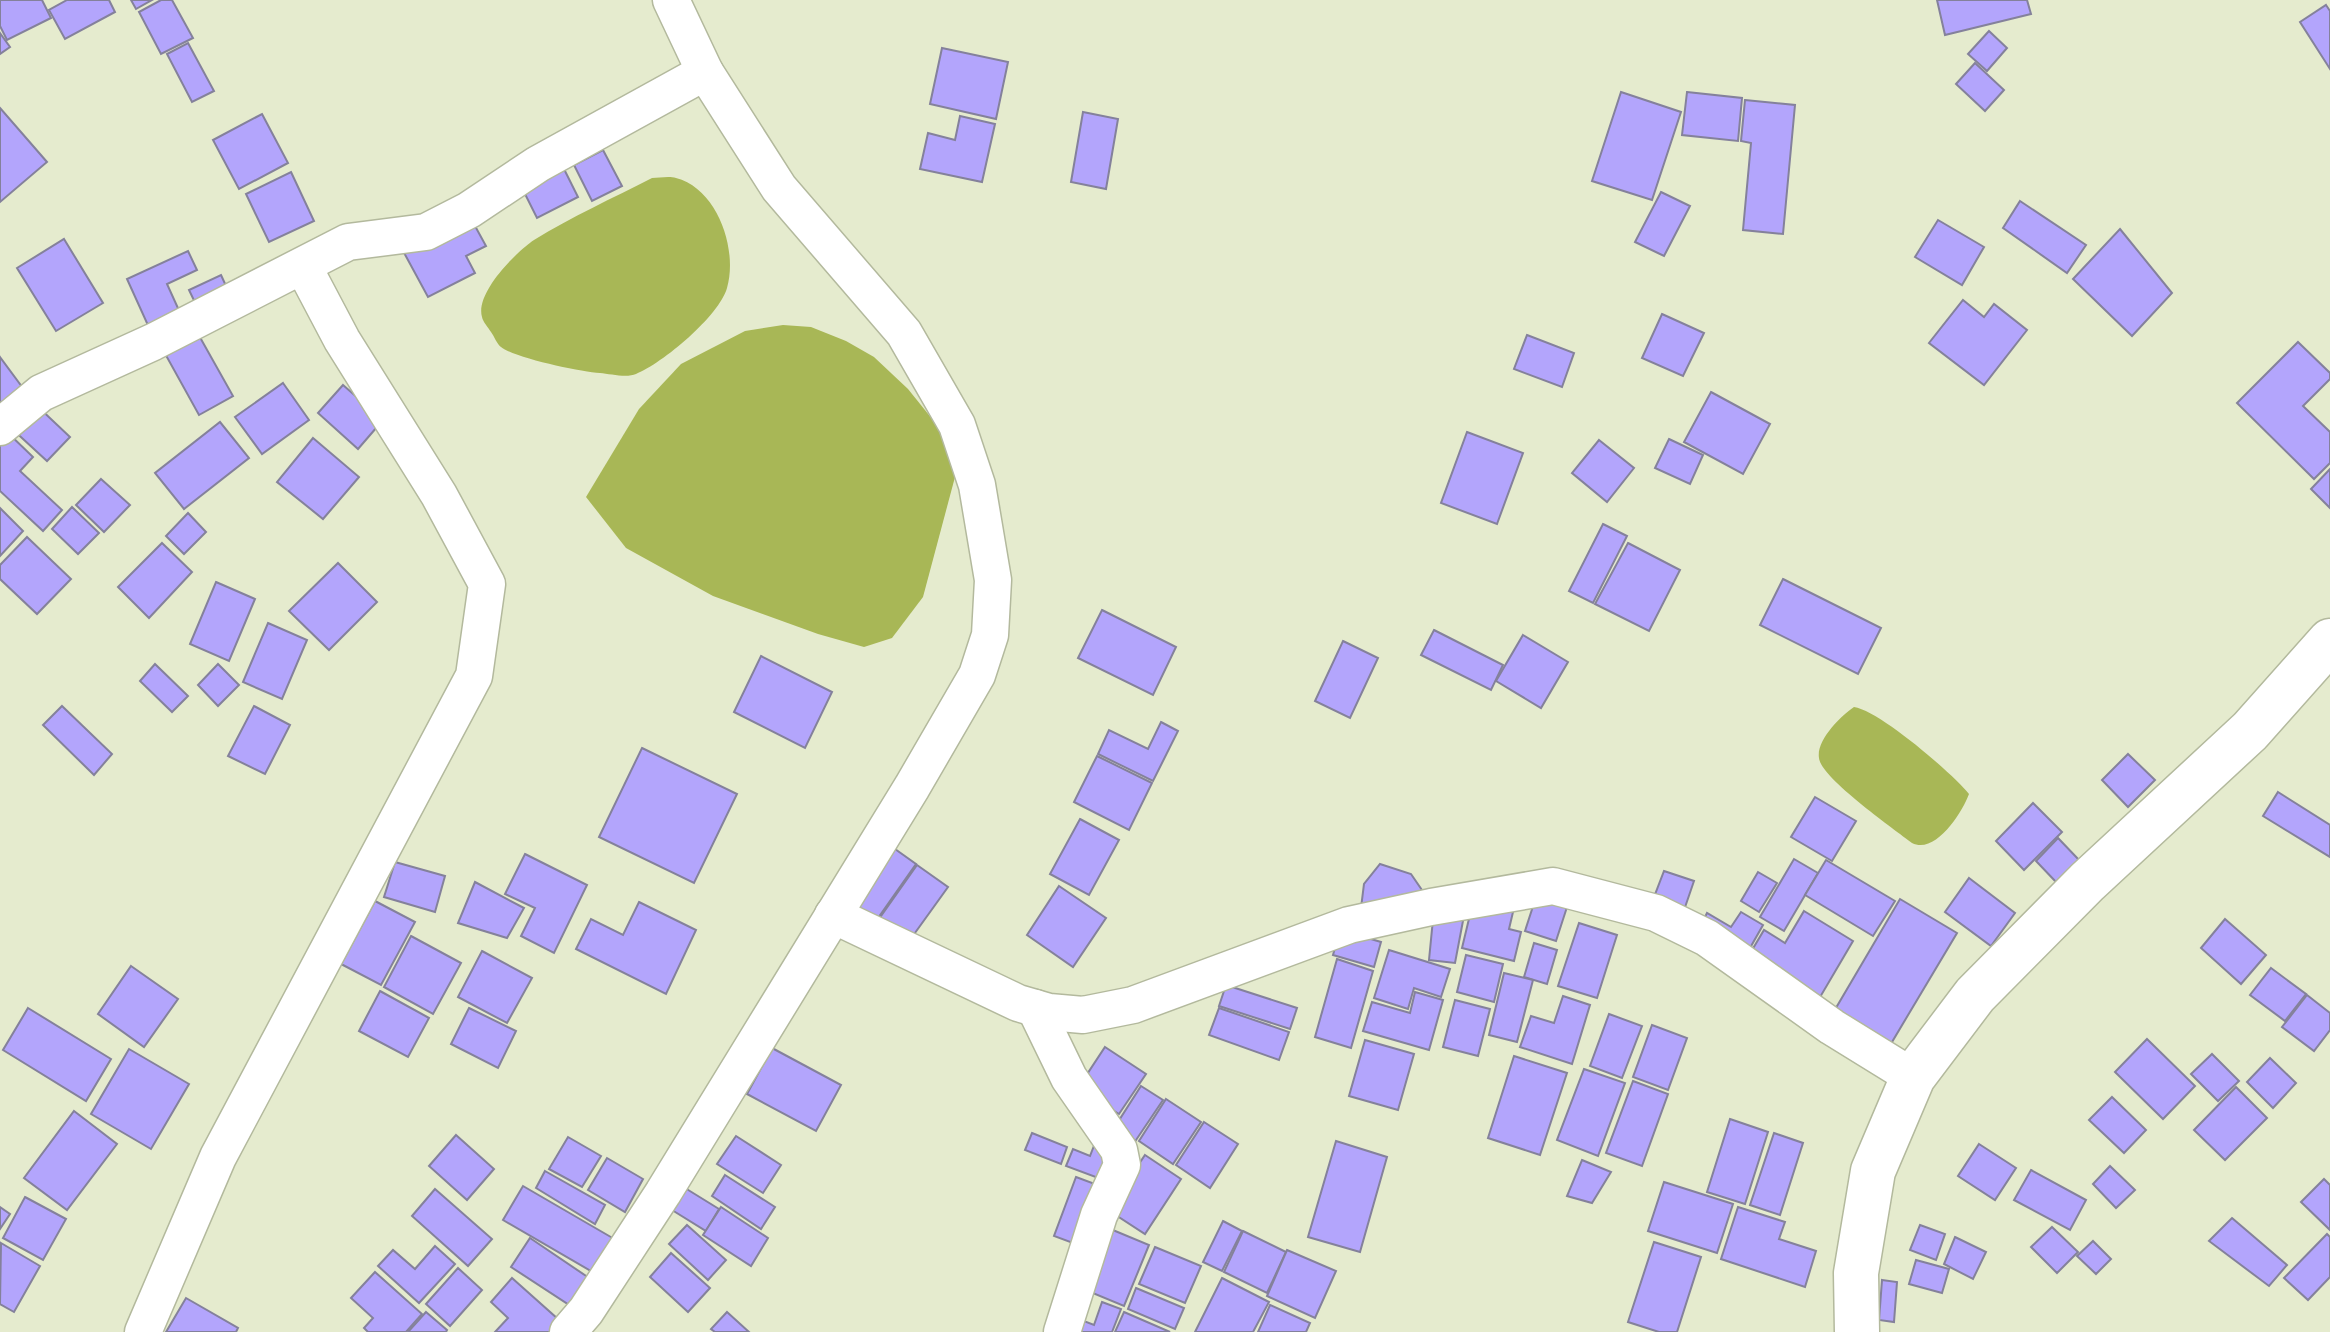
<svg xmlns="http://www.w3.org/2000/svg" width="2330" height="1332" viewBox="0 0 2330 1332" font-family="Karla,sans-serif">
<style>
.water{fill:#a8b756}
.building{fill:#b3a5fc;stroke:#84819b;stroke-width:2}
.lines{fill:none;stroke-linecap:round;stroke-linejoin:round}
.minor-casing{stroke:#b3b99d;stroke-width:39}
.tertiary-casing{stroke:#b3b99d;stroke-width:47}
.minor{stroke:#fff;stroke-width:36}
.tertiary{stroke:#fff;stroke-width:44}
</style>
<rect width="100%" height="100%" fill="#e5ebce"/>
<g class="water">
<path d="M652 178C659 178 669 176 676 178 718 189 738 250 727 288 719 316 663 363 636 374 627 378 610 374 600 373 581 372 515 358 501 347 497 344 494 336 491 332 488 327 483 322 482 317 475 293 516 252 534 240 571 217 613 198 652 178Z"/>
<polygon points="783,325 811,327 846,341 874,357 908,389 937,425 955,477 923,597 892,638 864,647 818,634 713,596 626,548 586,497 639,409 681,364 745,331"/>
<path d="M1854 707C1880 711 1952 773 1969 794 1962 813 1935 855 1912 843 1893 828 1821 778 1819 758 1816 740 1841 716 1854 707Z"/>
</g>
<g class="building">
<polygon points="0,0 42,0 51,18 7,40 0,26"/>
<polygon points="67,0 109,0 115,12 65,39 49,10"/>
<polygon points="131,0 152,0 136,9"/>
<polygon points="161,0 172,0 193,38 161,54 139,12"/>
<polygon points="1937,0 2027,0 2031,14 1945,35"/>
<polygon points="2326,5 2330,11 2330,69 2300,22"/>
<polygon points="1989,31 2007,48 1987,71 1968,54"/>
<polygon points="0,33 10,47 0,54"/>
<polygon points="188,43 214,91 192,102 167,54"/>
<polygon points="942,48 1008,62 996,119 930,104"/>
<polygon points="1975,63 2004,90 1985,111 1956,84"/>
<polygon points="1621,92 1681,112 1652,200 1592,181"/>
<polygon points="1687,92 1742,98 1738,141 1682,135"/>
<polygon points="1745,100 1795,105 1783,234 1743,230 1751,143 1741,141"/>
<polygon points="0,108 47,162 0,202"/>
<polygon points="1083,112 1118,119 1106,189 1071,182"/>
<polygon points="262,114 288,163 239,189 213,140"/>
<polygon points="960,116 995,124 982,182 920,169 928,133 955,140"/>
<polygon points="603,150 622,186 592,201 574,165"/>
<polygon points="561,163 578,197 537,218 520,184"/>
<polygon points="291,172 314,221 269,242 246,194"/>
<polygon points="1661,192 1690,206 1664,256 1635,242"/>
<polygon points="2020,201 2086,245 2067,273 2003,228"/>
<polygon points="469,215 486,246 466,256 475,273 428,297 402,249"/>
<polygon points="1938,220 1984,247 1962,285 1915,257"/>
<polygon points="2120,229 2172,293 2132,336 2073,279"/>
<polygon points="64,239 103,303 56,331 17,268"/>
<polygon points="188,251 197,270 167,284 182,317 151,332 127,279"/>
<polygon points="221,275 232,299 200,313 189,290"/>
<polygon points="1963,300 1984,317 1994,304 2027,330 1984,385 1929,343"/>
<polygon points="1662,314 1704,333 1683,376 1642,358"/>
<polygon points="197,332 233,396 199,415 163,350"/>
<polygon points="1527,335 1574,353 1562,387 1514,369"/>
<polygon points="2298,342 2330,373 2330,379 2303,406 2330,432 2330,463 2314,479 2237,403"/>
<polygon points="0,357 31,399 0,422"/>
<polygon points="283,383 309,420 262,454 235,417"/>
<polygon points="343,385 383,420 358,449 318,413"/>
<polygon points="1711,392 1770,424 1743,474 1684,442"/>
<polygon points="34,403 70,437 47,461 10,427"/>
<polygon points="220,422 249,458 184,509 155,473"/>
<polygon points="6,431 33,457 20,471 62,510 43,531 0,491 0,437"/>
<polygon points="1467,432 1523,453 1497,524 1441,503"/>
<polygon points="313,438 359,477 323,519 277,482"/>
<polygon points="1669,439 1703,455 1690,484 1655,468"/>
<polygon points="1599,440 1634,468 1607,502 1572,473"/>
<polygon points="2330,469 2330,508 2311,489"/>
<polygon points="101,479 130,505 104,532 76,505"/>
<polygon points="72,507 99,533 78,554 52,529"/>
<polygon points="0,508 23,531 0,556"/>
<polygon points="188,513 206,532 184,554 166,536"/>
<polygon points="1603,524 1627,536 1593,603 1569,591"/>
<polygon points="27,537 71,579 37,614 0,579 0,565"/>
<polygon points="162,543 192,572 149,618 118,587"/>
<polygon points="1628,543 1680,570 1649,631 1595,604"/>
<polygon points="338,563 377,602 329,650 289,611"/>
<polygon points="1783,579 1881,628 1858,674 1760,625"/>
<polygon points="216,582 255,599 229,661 190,644"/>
<polygon points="1102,610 1176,647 1153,695 1078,658"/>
<polygon points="268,623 307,640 282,699 243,682"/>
<polygon points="1434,630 1503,665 1491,690 1421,655"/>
<polygon points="1523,635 1568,662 1541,708 1496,681"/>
<polygon points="1343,641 1378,658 1350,718 1315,701"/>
<polygon points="761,656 832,692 805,748 734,712"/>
<polygon points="155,664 188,696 172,712 140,681"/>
<polygon points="218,664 239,685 218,706 198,685"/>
<polygon points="62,706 112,754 94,775 43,725"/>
<polygon points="254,706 290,725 265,774 228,756"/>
<polygon points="1161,722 1178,731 1153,781 1098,754 1109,730 1148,749"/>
<polygon points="642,748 737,794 694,883 599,837"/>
<polygon points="2128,754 2155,780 2128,807 2102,780"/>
<polygon points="1097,756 1152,783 1129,830 1074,802"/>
<polygon points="2278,792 2330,825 2330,857 2263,816"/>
<polygon points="1815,797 1856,821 1832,861 1791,837"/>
<polygon points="2033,803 2062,832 2024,870 1996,841"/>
<polygon points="1080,819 1119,840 1089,895 1050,874"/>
<polygon points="2058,838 2080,861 2057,883 2036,861"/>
<polygon points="888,844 916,864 871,928 843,907"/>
<polygon points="525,854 587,885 554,953 521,936 535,908 505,894"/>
<polygon points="1794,859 1818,873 1784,931 1760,917"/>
<polygon points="1826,860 1895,901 1873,936 1805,895"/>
<polygon points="395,862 445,876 435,912 384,897"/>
<polygon points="1380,864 1411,874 1426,896 1360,916 1364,884"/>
<polygon points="917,865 948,887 907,944 874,926"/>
<polygon points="1664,871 1694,881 1682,916 1651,905"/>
<polygon points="1758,872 1777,883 1759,912 1741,901"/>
<polygon points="1969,878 2015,913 1991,946 1945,912"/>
<polygon points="475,882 524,908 507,938 458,923"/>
<polygon points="1059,886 1106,918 1073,967 1027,935"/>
<polygon points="1537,894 1568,904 1556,941 1525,931"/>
<polygon points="1900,899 1957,933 1889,1047 1833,1013"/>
<polygon points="375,901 415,922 381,985 341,964"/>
<polygon points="639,902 696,930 666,994 576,949 591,919 623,935"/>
<polygon points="1473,902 1513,912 1509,929 1521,932 1514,961 1462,948"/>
<polygon points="1466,905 1455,963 1429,960 1434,909"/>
<polygon points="1804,911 1853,941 1816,1004 1745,962 1764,930 1785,943"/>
<polygon points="1741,912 1763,925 1746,955 1700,927 1707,913 1731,927"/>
<polygon points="2225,919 2266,955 2241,984 2201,948"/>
<polygon points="1579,923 1617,935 1597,998 1558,986"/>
<polygon points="1340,930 1381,942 1374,967 1333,955"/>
<polygon points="411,936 461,963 433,1014 384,987"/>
<polygon points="1534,943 1557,950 1547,984 1524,977"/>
<polygon points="1389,950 1450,969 1441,997 1414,988 1408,1009 1374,998"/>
<polygon points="482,951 532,978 507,1023 458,997"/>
<polygon points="1466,955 1503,964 1494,1002 1457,992"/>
<polygon points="1337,959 1373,971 1351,1048 1315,1037"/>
<polygon points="131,966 178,999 144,1047 98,1014"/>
<polygon points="2271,968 2306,994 2285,1021 2250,995"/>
<polygon points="1504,973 1533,980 1517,1042 1489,1035"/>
<polygon points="1226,985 1297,1008 1290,1029 1219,1006"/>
<polygon points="380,991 429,1018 408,1057 359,1031"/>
<polygon points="1415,992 1443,1000 1429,1050 1363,1031 1372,1002 1410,1013"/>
<polygon points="2307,995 2330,1013 2330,1030 2314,1051 2282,1027"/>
<polygon points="1563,996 1590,1005 1572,1064 1520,1047 1531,1016 1554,1023"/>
<polygon points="1455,1000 1490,1009 1478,1056 1443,1047"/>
<polygon points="28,1008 111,1059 86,1101 3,1050"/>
<polygon points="469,1008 516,1031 498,1068 451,1044"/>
<polygon points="1219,1008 1289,1032 1279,1060 1209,1035"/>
<polygon points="1609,1014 1642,1026 1622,1078 1590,1066"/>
<polygon points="1652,1025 1687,1038 1668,1090 1633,1077"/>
<polygon points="2147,1039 2195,1086 2163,1119 2115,1072"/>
<polygon points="1365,1040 1414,1054 1398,1110 1349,1096"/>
<polygon points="1105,1047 1146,1074 1119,1114 1078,1088"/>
<polygon points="772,1048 841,1085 816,1131 747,1094"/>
<polygon points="129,1049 189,1084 151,1149 91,1114"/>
<polygon points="2212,1054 2239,1081 2218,1101 2191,1074"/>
<polygon points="1514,1056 1567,1073 1540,1155 1488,1138"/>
<polygon points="2270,1058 2296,1083 2273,1108 2247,1082"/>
<polygon points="1584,1069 1625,1083 1598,1156 1557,1140"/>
<polygon points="1633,1081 1668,1094 1642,1166 1606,1153"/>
<polygon points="1141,1086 1163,1100 1130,1149 1109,1136"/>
<polygon points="2236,1087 2267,1118 2225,1160 2194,1130"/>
<polygon points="2112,1097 2146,1130 2124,1153 2089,1120"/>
<polygon points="1166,1099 1201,1122 1173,1164 1139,1141"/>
<polygon points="74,1111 117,1144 67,1210 24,1178"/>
<polygon points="1730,1119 1768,1132 1745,1204 1707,1192"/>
<polygon points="1204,1122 1238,1144 1210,1188 1176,1165"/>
<polygon points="1032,1133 1067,1147 1061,1164 1025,1150"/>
<polygon points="1774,1133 1803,1143 1780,1215 1750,1205"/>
<polygon points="456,1135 494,1169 467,1200 429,1166"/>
<polygon points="736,1136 781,1165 763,1193 717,1164"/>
<polygon points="568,1137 601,1156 582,1187 549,1169"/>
<polygon points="1097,1138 1115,1145 1101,1179 1066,1166 1073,1149 1090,1156"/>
<polygon points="1336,1141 1387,1157 1360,1252 1308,1237"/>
<polygon points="1979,1144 2016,1168 1995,1200 1958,1176"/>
<polygon points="1145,1155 1181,1179 1145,1234 1108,1210"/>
<polygon points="607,1158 643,1179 625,1212 588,1190"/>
<polygon points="1582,1160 1611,1172 1592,1203 1567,1196"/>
<polygon points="2110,1166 2135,1190 2116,1208 2093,1184"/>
<polygon points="2031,1170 2086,1200 2070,1230 2014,1200"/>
<polygon points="545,1171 605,1205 595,1224 536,1188"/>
<polygon points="725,1175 775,1207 761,1229 712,1196"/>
<polygon points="1076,1177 1103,1187 1081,1246 1054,1236"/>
<polygon points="2324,1179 2330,1185 2330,1230 2301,1202"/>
<polygon points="1664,1182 1733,1204 1717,1253 1648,1231"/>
<polygon points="523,1186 616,1240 596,1274 503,1220"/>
<polygon points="685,1188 719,1209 706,1231 672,1210"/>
<polygon points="435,1189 492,1239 468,1266 412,1216"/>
<polygon points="25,1197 66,1219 43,1260 3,1238"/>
<polygon points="0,1207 10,1214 0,1229"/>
<polygon points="721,1207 768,1238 751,1266 703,1235"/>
<polygon points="1738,1207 1785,1222 1779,1239 1816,1251 1805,1287 1721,1259"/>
<polygon points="2232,1218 2287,1265 2269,1286 2209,1241"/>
<polygon points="1223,1221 1242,1231 1222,1271 1203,1262"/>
<polygon points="687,1225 726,1260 708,1280 669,1244"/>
<polygon points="1920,1225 1945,1234 1936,1260 1910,1250"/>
<polygon points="2052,1227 2078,1252 2057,1273 2031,1247"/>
<polygon points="1108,1228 1149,1245 1124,1306 1083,1289"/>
<polygon points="1243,1231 1286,1252 1267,1293 1224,1272"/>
<polygon points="2327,1234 2330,1237 2330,1277 2308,1300 2284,1278"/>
<polygon points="1955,1237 1986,1252 1973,1279 1944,1264"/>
<polygon points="530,1238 595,1282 577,1310 511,1267"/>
<polygon points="2093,1241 2111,1259 2096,1274 2077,1256"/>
<polygon points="1654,1242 1701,1257 1677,1332 1659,1332 1628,1322"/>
<polygon points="1,1243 40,1266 14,1312 0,1304"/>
<polygon points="435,1246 455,1264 419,1303 378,1266 393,1250 415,1269"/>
<polygon points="1155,1247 1201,1266 1185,1303 1139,1284"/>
<polygon points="1287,1250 1336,1271 1315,1318 1267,1296"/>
<polygon points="671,1253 710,1288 688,1312 650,1277"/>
<polygon points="1916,1260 1949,1269 1942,1293 1909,1284"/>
<polygon points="458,1268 482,1290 450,1326 426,1304"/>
<polygon points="375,1272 422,1314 406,1332 368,1332 364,1328 373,1318 351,1298"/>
<polygon points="512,1278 568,1328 565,1332 495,1332 508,1318 491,1302"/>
<polygon points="1222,1278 1269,1302 1253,1332 1195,1332"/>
<polygon points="1882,1280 1897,1282 1894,1322 1879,1320"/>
<polygon points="1136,1288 1184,1308 1175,1329 1128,1309"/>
<polygon points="186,1298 238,1328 236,1332 166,1332"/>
<polygon points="1102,1302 1121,1309 1112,1332 1066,1332 1071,1316 1094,1325"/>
<polygon points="1270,1305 1310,1323 1306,1332 1258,1332"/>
<polygon points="426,1312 447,1330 446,1332 408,1332"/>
<polygon points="727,1312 749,1332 715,1332 711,1329"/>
<polygon points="1124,1312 1170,1332 1115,1332"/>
</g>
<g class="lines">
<g class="minor-casing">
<g id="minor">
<polyline points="0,427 41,393 153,342 348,242 426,232 469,210 538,164 705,72"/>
<polyline points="833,915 1018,1003 1049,1012 1083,1015 1133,1005 1349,925 1431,907 1553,886 1656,913 1707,938 1832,1027 1913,1077"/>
<polyline points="1035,1008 1069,1078 1119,1150 1122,1165 1099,1215 1062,1332"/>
<polyline points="143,1332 218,1157 474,676 487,584 439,495 342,340 303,266"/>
<polyline points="568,1332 586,1311 663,1193 912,787 977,675 990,635 993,580 977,485 957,425 904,333 779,188 705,72 671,0"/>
</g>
</g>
<g class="tertiary-casing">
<polyline id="tertiary" points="1857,1332 1856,1273 1873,1171 1913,1077 1975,995 2087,882 2250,731 2330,641"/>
</g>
<use href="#minor" class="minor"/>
<use href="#tertiary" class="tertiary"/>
</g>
</svg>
